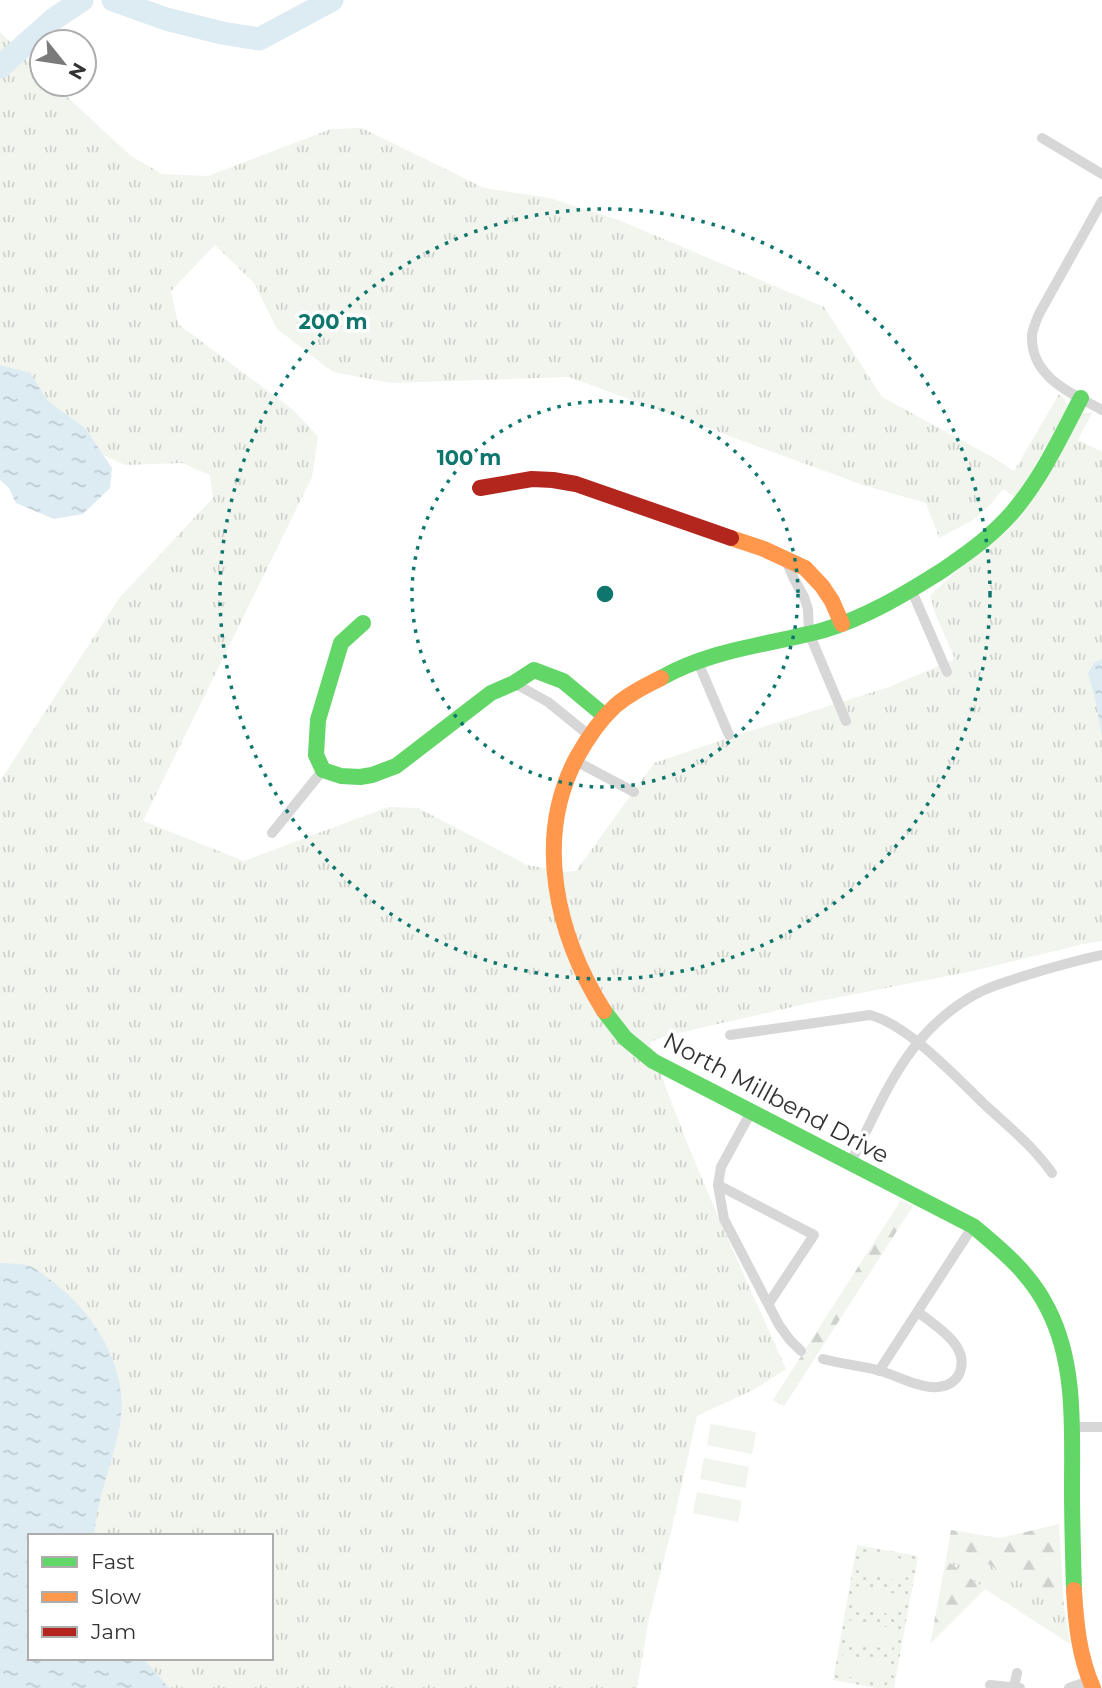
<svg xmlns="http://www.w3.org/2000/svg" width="1102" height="1688" viewBox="0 0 1102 1688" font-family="Montserrat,sans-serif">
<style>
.grass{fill:url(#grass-tufts);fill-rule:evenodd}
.forest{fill:url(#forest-firs)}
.park{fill:url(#park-dots)}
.pitch{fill:#f1f5ed}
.water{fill:url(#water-ripples)}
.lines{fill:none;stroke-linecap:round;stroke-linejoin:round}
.river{stroke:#ddebf3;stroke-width:23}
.street{stroke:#d7d7d7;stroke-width:10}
.fast{stroke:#63d668;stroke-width:16}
.slow{stroke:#ff974d;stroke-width:16}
.jam{stroke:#b3261e;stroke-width:16}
.ring{fill:none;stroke:#0f766e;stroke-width:3.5;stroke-dasharray:3.5 7}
.labels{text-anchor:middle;stroke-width:7;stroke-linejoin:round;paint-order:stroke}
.street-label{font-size:24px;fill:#333;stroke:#fff}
.centre{fill:#0f766e;stroke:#fff;stroke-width:3.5}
.ring-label{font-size:21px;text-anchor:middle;font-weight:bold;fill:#0f766e;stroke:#fff;stroke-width:7;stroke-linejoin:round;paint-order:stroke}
</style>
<defs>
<pattern id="grass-tufts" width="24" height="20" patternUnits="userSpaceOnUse" patternTransform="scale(1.75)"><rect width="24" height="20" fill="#f1f5ed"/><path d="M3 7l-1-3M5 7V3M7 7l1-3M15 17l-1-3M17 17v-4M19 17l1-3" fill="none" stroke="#cfd2cc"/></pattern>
<pattern id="forest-firs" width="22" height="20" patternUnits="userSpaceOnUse" patternTransform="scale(1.75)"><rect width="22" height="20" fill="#f1f5ed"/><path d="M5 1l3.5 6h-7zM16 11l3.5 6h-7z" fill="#cfd2cc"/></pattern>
<pattern id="park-dots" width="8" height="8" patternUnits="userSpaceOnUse" patternTransform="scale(1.75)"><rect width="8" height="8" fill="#f1f5ed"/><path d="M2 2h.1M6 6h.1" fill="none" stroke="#cfd2cc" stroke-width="1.8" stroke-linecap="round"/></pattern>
<pattern id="water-ripples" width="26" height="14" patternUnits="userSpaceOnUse" patternTransform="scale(1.75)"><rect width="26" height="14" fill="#ddebf3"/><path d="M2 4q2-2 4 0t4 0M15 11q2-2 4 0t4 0" fill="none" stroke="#becad1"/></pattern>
</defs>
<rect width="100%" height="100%" fill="#fff"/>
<g class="grass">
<path d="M0 32 42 74V84H53L131 156 162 174 208 176 331 129 362 128 484 188 550 198 621 221 824 307 882 397 994 458 1014 471 1059 394 1065 400 1067 408 1027 480 1081 415 1086 413H1092L1078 440 1102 452V941L1083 944 973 971 814 1002 670 1035 657 1039 650 1043C688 1155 738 1261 786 1369L755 1389 697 1416 672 1528 649 1618 637 1688H42L31 1658H271V1536H30L0 1577V781L120 597 213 498 210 475 182 463 125 465 0 407ZM215 245 254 283 277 329 333 372 392 383 569 377 863 485 926 503 939 538 973 520 991 504 1003 489 1028 506 1005 533 965 564 930 595 936 616 955 659 889 687 734 736 654 763 576 871 566 872 527 865 418 808 388 807 244 861 143 821 312 477 318 436 292 409 178 324 171 291Z"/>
<polygon points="949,1542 1064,1607 1070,1644 985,1589 946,1560"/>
</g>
<g class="forest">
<polygon points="901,1200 913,1206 784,1406 773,1400"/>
<polygon points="1059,1524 1064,1607 949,1542 951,1530 1000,1538"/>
<polygon points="946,1560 985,1589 930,1644"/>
</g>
<polygon class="park" points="857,1545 918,1556 894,1688 876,1688 833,1680"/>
<g class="pitch">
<polygon points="711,1424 756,1432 752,1454 707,1445"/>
<polygon points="704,1458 749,1467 745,1488 700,1479"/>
<polygon points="697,1492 742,1501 738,1522 693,1513"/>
<polygon points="864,1552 909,1560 905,1582 859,1573"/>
<polygon points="857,1586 902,1595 898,1616 853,1607"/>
<polygon points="850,1620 896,1629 892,1650 846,1641"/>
<polygon points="843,1654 889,1663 885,1684 839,1675"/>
</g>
<g class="water">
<polygon points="0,365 30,373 48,401 85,428 112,468 110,488 83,514 54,519 16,503 9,488 0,480"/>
<polygon points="1102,659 1102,737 1095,698 1088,673 1094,663"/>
<path d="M0 1263C10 1264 23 1263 32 1267 36 1269 41 1273 45 1276 88 1305 127 1361 121 1416 116 1457 97 1494 94 1536H30V1658H143L169 1688H0Z"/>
</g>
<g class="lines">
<g class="river">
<polyline points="113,0 166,19 222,33 259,39 332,0"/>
<polyline points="0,67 54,19 82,0"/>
</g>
<g class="street">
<polyline points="1042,138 1102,174"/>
<path d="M1102 201 1039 314C1036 321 1033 328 1032 335 1030 377 1071 393 1102 410"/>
<polyline points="785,558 794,579 804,597 808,609 809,633 846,721"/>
<polyline points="911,589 947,672"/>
<polyline points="697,660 729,735"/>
<polyline points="514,683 548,702 590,736"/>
<polyline points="574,760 634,792"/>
<polyline points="272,833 323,770"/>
<path d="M730 1035 870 1015C908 1025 955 1076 984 1104 1009 1127 1032 1145 1052 1173"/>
<polyline points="751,1112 721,1167 718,1185 724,1219 779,1325 790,1340 801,1351"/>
<path d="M851 1162C869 1127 884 1090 907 1057 923 1034 944 1013 969 998 985 988 1005 982 1024 976 1050 968 1075 961 1102 955"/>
<polyline points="718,1185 814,1235 769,1303"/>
<path d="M823 1359C842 1364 863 1366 881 1371 897 1376 922 1389 938 1387 950 1386 959 1379 961 1368 967 1344 934 1325 918 1312"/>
<polyline points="879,1371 973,1226"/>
<polyline points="1072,1427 1102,1427"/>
<polyline points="990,1685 1020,1688"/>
<polyline points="1014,1687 1017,1673"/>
<polyline points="1069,1688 1089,1681"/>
</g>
<g class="fast">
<polyline points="363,623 341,643 318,720 316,755 323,770 341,776 360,777 372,775 396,766 491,693 514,683 534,670 563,681 605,716"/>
<path d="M661 678C712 649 769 645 824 630 867 617 905 594 943 570 969 552 996 533 1016 508 1043 475 1061 436 1081 398"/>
<path d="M604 1011 625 1038 653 1061 973 1226C1002 1250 1031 1274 1048 1309 1076 1363 1072 1428 1072 1488 1072 1522 1073 1556 1074 1590"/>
</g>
<g class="slow">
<polyline points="731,538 764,549 805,568 822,586 832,601 842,624"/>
<path d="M604 1011C557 936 533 839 577 757 587 739 600 720 615 706 629 694 645 686 661 678"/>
<path d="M1074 1590C1076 1624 1079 1656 1093 1688"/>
</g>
<polyline class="jam" points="480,488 532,479 553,480 576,484 731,538"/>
</g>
<g class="ring">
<circle cx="605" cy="594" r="193"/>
<circle cx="605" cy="594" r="385"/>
</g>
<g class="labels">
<g class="street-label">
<text transform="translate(776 1098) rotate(28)" y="8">North Millbend Drive</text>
</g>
</g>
<circle cx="605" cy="594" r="10" class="centre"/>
<g class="ring-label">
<text x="333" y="329">200 m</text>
<text x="469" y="465">100 m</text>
</g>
<rect x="28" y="1534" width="245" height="126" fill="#ffffff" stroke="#adadad" stroke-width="2"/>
<rect x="42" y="1557" width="35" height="10" fill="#63d668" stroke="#adadad" stroke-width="2"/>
<text x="91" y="1569" font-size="21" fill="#333333">Fast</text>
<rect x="42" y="1592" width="35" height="10" fill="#ff974d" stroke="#adadad" stroke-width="2"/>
<text x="91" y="1604" font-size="21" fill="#333333">Slow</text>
<rect x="42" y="1627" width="35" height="10" fill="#b3261e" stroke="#adadad" stroke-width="2"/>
<text x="91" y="1639" font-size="21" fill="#333333">Jam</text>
<g transform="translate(63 63) rotate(120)"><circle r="33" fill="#ffffff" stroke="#adadad" stroke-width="2"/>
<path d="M0-5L12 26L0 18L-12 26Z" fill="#7a7a7a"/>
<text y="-10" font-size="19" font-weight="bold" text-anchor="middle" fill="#333333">N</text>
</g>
</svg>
